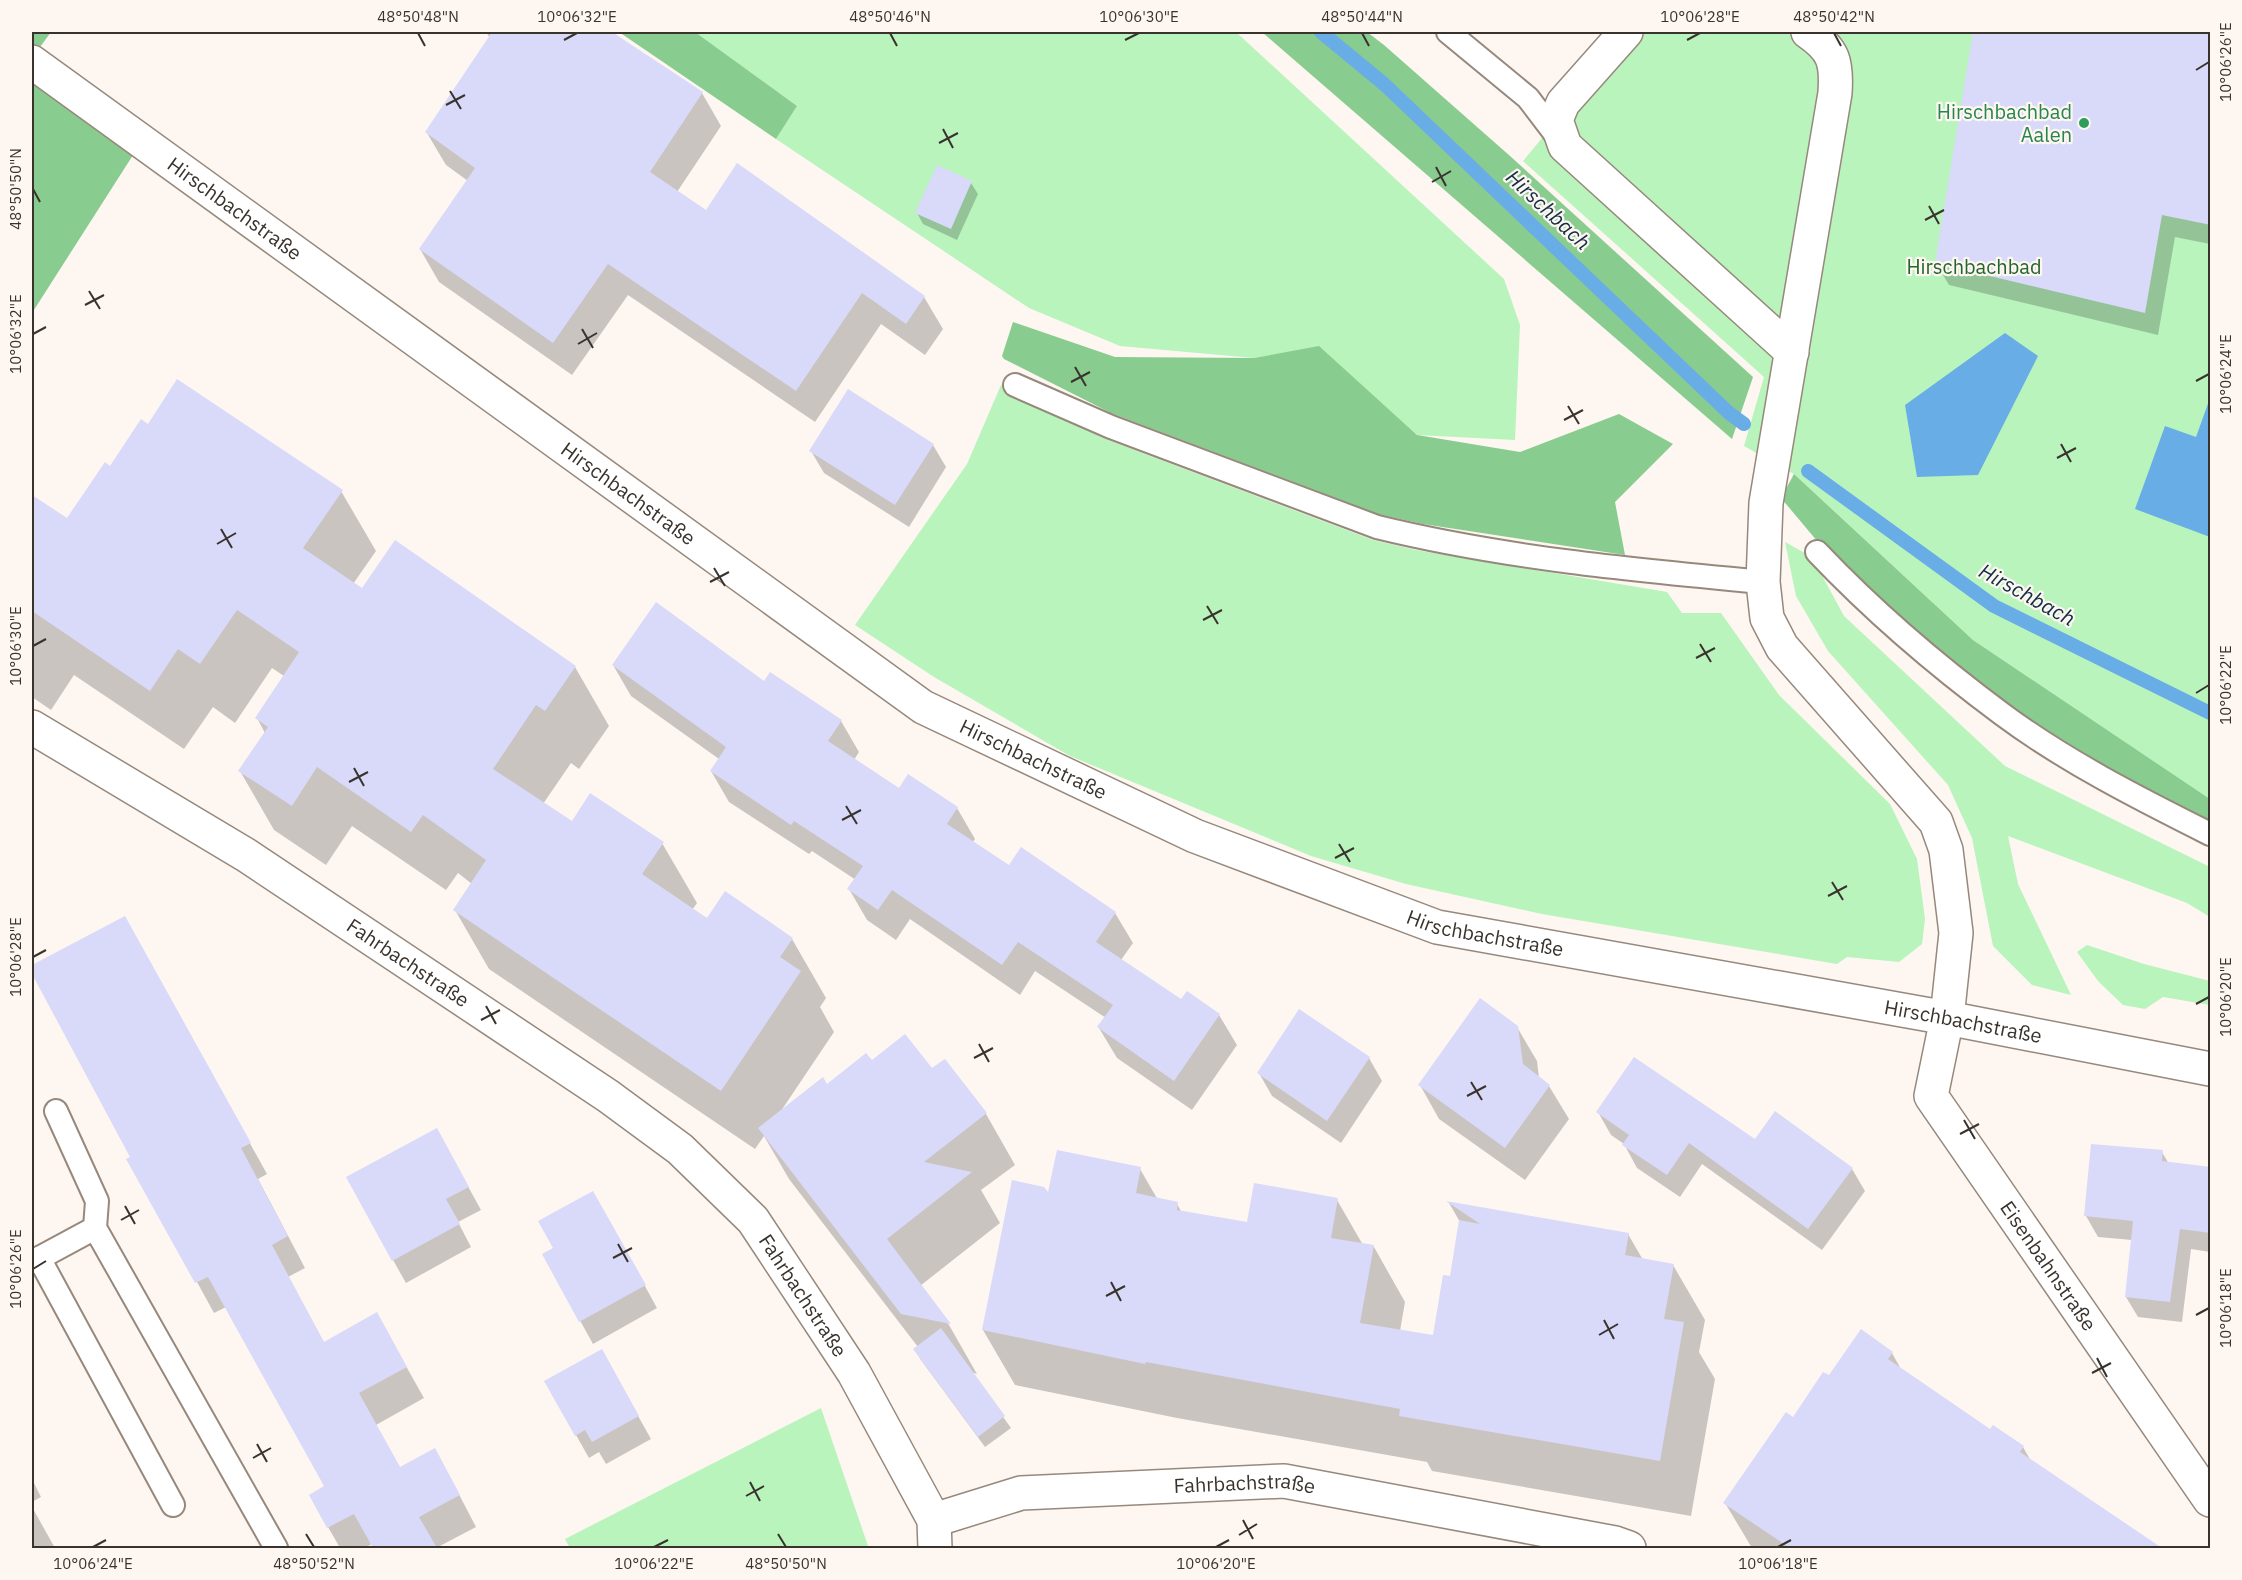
<svg xmlns="http://www.w3.org/2000/svg" width="2242" height="1580" viewBox="0 0 2242 1580" font-family="'IBM Plex Sans',sans-serif">
<style>
.green{fill:#b9f4bd}
.forest{fill:#89cc8f}
.water{fill:#69ade7}
.shadow{fill:#0003}
.lines{fill:none;stroke-linecap:round;stroke-linejoin:round}
.stream{stroke:#69ade7;stroke-width:14}
.building{fill:#d9d9f9}
.service-casing{stroke:#97887c;stroke-width:26}
.minor-casing{stroke:#97887c;stroke-width:36}
.tertiary-casing{stroke:#97887c;stroke-width:36}
.service{stroke:#fff;stroke-width:22}
.minor{stroke:#fff;stroke-width:33}
.tertiary{stroke:#fff;stroke-width:33}
.ticks{fill:none;stroke:#39332e;stroke-width:2}
.leisure-dot{fill:#2e9e5b;stroke:#fdf6f1;stroke-width:2}
.labels{text-anchor:middle;stroke-width:4.5;stroke-linejoin:round;paint-order:stroke}
.leisure-label{font-size:20px;fill:#27864d;stroke:#fdf6f1;text-anchor:end}
.street-label{font-size:20px;fill:#39332e;stroke:#fdf6f1}
.park-label{font-size:20px;fill:#22662d;stroke:#fdf6f1}
.water-label{font-size:21px;font-style:italic;fill:#112e46;stroke:#fdf6f1}
.neatline{fill:none;stroke:#39332e;stroke-width:2}
.ticks-label{font-size:15px;text-anchor:middle;fill:#39332e}
</style>
<rect width="100%" height="100%" fill="#fdf6f1"/>
<g class="green">
<polygon points="695,32 1236,32 1504,279 1520,325 1515,440 1417,435 1319,347 1254,358 1120,346 1029,308 776,139 797,106"/>
<polygon points="1630,32 2210,32 2210,799 1973,640 1794,474 1744,446 1764,377 1523,161"/>
<polygon points="1001,385 1108,440 1373,540 1416,550 1667,592 1682,613 1721,613 1779,695 1890,804 1917,859 1925,919 1922,944 1899,962 1847,957 1837,964 1542,914 1406,884 1311,856 1070,756 934,677 855,625 967,464"/>
<polygon points="1785,542 1812,557 1844,616 2005,766 2210,867 2210,917 2187,903 2008,836 2018,884 2071,995 2032,985 1993,946 1972,838 1948,785 1828,651 1796,596"/>
<polygon points="2087,945 2144,964 2210,981 2210,1005 2163,997 2145,1009 2123,1005 2098,981 2077,952"/>
<polygon points="821,1408 868,1546 863,1548 570,1548 565,1539"/>
</g>
<g class="forest">
<polygon points="32,32 51,32 32,58"/>
<polygon points="619,32 695,32 797,106 776,139"/>
<polygon points="1262,32 1367,32 1384,45 1510,156 1753,377 1732,439"/>
<polygon points="32,62 142,141 32,313"/>
<polygon points="1013,322 1115,357 1254,358 1319,346 1417,435 1520,452 1619,414 1673,444 1615,502 1625,555 1423,524 1377,514 1111,413 1004,359 1002,356"/>
<polygon points="1794,474 1973,640 2210,799 2210,826 2133,787 2007,708 1874,601 1823,548 1781,498"/>
</g>
<g class="water">
<polygon points="2005,333 2038,356 1978,475 1917,477 1905,405"/>
<polygon points="2210,398 2210,537 2135,509 2165,426 2196,437"/>
</g>
<g class="shadow">
<polygon points="486,32 609,32 702,93 721,126 677,192 706,212 924,297 943,329 925,355 881,324 815,422 628,295 572,375 439,282 420,249 468,181 446,165 427,133 490,38"/>
<polygon points="1974,32 2210,32 2210,244 2175,237 2158,335 1949,285 1936,263"/>
<polygon points="971,183 978,194 957,240 923,224 917,213"/>
<polygon points="148,426 341,491 376,551 353,584 362,590 575,667 609,726 579,769 571,763 543,804 572,823 662,843 697,903 692,910 708,920 792,939 826,998 820,1007 834,1032 781,1111 871,1062 932,1071 945,1061 986,1114 1015,1165 981,1190 1000,1223 920,1286 949,1325 977,1374 971,1372 1011,1428 985,1447 921,1360 915,1349 918,1347 789,1179 764,1136 755,1149 489,969 455,910 472,884 458,873 446,890 352,826 326,865 274,830 240,771 265,733 257,718 284,676 272,668 235,723 213,707 184,749 74,675 51,710 32,697 32,496 67,520"/>
<polygon points="933,445 946,467 909,527 824,473 811,451"/>
<polygon points="613,665 764,683 770,674 841,721 859,752 854,760 900,790 909,776 957,808 975,839 973,842 1009,867 1115,913 1133,943 1121,960 1181,1001 1219,1015 1237,1045 1192,1110 1117,1058 1099,1028 1106,1018 1035,971 1020,995 910,919 896,940 867,920 849,889 856,880 812,851 809,854 729,802 711,771 719,759 631,696"/>
<polygon points="125,918 267,1174 258,1179 305,1268 288,1277 324,1343 394,1345 424,1398 376,1425 400,1468 452,1481 476,1527 436,1548 374,1548 372,1544 364,1548 340,1548 328,1527 326,1487 226,1307 214,1313 197,1282 128,1159 132,1157 32,971 32,967"/>
<polygon points="1517,1027 1537,1061 1539,1078 1549,1086 1569,1119 1525,1180 1439,1119 1420,1085"/>
<polygon points="1369,1058 1382,1081 1341,1143 1272,1096 1259,1073"/>
<polygon points="1598,1112 1755,1141 1852,1169 1865,1191 1822,1250 1702,1164 1680,1197 1637,1168 1624,1144 1611,1135"/>
<polygon points="449,1152 481,1210 458,1222 471,1247 406,1283 393,1260"/>
<polygon points="2162,1152 2169,1164 2210,1168 2210,1252 2191,1249 2182,1322 2138,1317 2126,1297 2132,1240 2098,1237 2086,1216"/>
<polygon points="1140,1169 1158,1200 1177,1204 1182,1213 1248,1224 1337,1200 1363,1245 1374,1247 1405,1302 1400,1331 1435,1337 1451,1278 1460,1222 1449,1203 1628,1234 1643,1260 1673,1265 1705,1320 1699,1352 1715,1379 1691,1516 1432,1471 1427,1462 1177,1418 1015,1385 983,1330 1049,1196"/>
<polygon points="606,1215 657,1308 593,1344 544,1255"/>
<polygon points="1892,1353 1902,1371 1990,1431 2023,1447 2031,1461 2160,1548 1752,1548 1725,1503 1829,1377"/>
<polygon points="614,1373 651,1439 606,1464 599,1452 589,1458 576,1435"/>
<polygon points="32,1479 41,1497 32,1502"/>
<polygon points="32,1507 55,1548 32,1548"/>
</g>
<g class="lines">
<g class="stream">
<polyline points="1321,32 1384,84 1729,413 1744,424"/>
<polyline points="1808,471 1994,606 2210,713"/>
</g>
</g>
<g class="building">
<polygon points="492,32 612,32 703,92 650,172 706,210 737,163 925,296 906,324 862,293 796,391 608,264 553,343 419,249 475,168 425,132"/>
<polygon points="1973,32 2211,32 2211,225 2162,215 2145,313 1935,263"/>
<polygon points="937,165 972,181 951,229 915,213"/>
<polygon points="177,379 343,490 303,548 362,588 395,540 576,666 545,711 536,705 493,769 572,821 590,793 664,842 642,874 707,918 725,891 793,938 780,957 801,971 721,1091 453,910 486,860 423,815 411,832 317,767 292,806 238,771 268,727 255,718 299,652 237,610 200,664 178,649 150,691 32,611 32,495 67,518 105,462 110,466 141,419 148,424"/>
<polygon points="848,389 934,444 895,505 809,451"/>
<polygon points="656,602 764,681 770,672 842,720 828,741 899,788 908,774 958,807 947,824 1009,865 1021,847 1116,912 1096,942 1181,999 1187,991 1220,1014 1174,1081 1097,1027 1113,1005 1018,942 1002,965 892,890 878,910 847,889 863,866 794,821 791,825 710,771 726,747 612,665"/>
<polygon points="125,916 251,1143 241,1148 288,1236 272,1245 324,1342 377,1312 407,1367 359,1393 400,1467 435,1448 460,1495 419,1517 437,1548 373,1548 354,1514 327,1528 309,1495 324,1486 208,1277 195,1283 126,1159 130,1157 32,974 32,965"/>
<polygon points="1480,998 1518,1026 1523,1064 1550,1085 1505,1148 1418,1085"/>
<polygon points="1299,1009 1370,1057 1327,1121 1257,1073"/>
<polygon points="905,1034 932,1068 945,1059 987,1113 924,1162 972,1172 887,1239 951,1324 901,1314 758,1128 823,1077 827,1084 866,1053 872,1060"/>
<polygon points="1634,1057 1755,1139 1775,1111 1853,1168 1808,1229 1689,1143 1667,1175 1622,1145 1629,1135 1596,1112"/>
<polygon points="437,1128 469,1187 446,1199 460,1224 392,1261 346,1177"/>
<polygon points="2091,1144 2163,1150 2162,1161 2211,1167 2211,1233 2180,1229 2170,1302 2125,1297 2133,1221 2084,1216"/>
<polygon points="1057,1150 1141,1167 1136,1193 1178,1202 1177,1210 1247,1222 1254,1183 1338,1198 1331,1238 1374,1245 1360,1323 1433,1335 1443,1275 1450,1276 1459,1220 1480,1224 1446,1201 1629,1233 1625,1255 1674,1264 1664,1319 1684,1322 1660,1461 1399,1416 1400,1409 1146,1362 1145,1364 982,1330 1012,1180 1044,1187 1048,1192"/>
<polygon points="593,1191 646,1285 579,1322 542,1254 553,1248 538,1221"/>
<polygon points="941,1328 1005,1416 978,1437 913,1349"/>
<polygon points="1861,1329 1893,1352 1888,1359 1990,1429 1993,1425 2024,1446 2020,1452 2162,1548 1790,1548 1723,1503 1786,1412 1793,1417 1823,1372 1829,1375"/>
<polygon points="602,1349 639,1416 592,1442 585,1430 575,1436 544,1381"/>
</g>
<g class="lines">
<g class="service-casing">
<g id="service">
<polyline points="1448,32 1528,98 1560,140"/>
<path d="M1015 385 1111 427 1377 527C1504 558 1634 570 1763 582"/>
<path d="M1817 552C1873 611 1936 665 2002 714 2065 761 2140 799 2210 834"/>
<polyline points="56,1111 97,1201 95,1228 276,1548"/>
<polyline points="39,1258 173,1505"/>
<polyline points="32,1262 95,1228"/>
</g>
</g>
<g class="minor-casing">
<g id="minor">
<polyline points="1626,32 1563,103 1556,120 1565,146 1792,352"/>
<path id="s1" d="M1808 32C1834 50 1837 62 1835 93L1766 503 1763 582 1767 618 1782 647 1936 822 1946 850 1956 933 1947 1018 1931 1096 2210 1500"/>
<path id="s2" d="M32 727 246 855 608 1096 680 1149 753 1220 854 1373 934 1520 935 1548"/>
<path id="s3" d="M934 1520 1021 1493 1284 1481 1615 1543 1629 1548"/>
</g>
</g>
<g class="tertiary-casing">
<g id="tertiary">
<path id="s4" d="M32 62 923 707 1195 836 1437 927 1947 1018 2210 1069"/>
</g>
</g>
<use href="#service" class="service"/>
<use href="#minor" class="minor"/>
<use href="#tertiary" class="tertiary"/>
</g>
<path class="ticks" d="M418 33 425 46M890 33 897 46M1362 33 1369 46M1834 33 1841 46M564 40 577 33M1125 40 1139 33M1687 40 1700 33M2196 70 2209 62M450 91 461 109M446 105 465 95M943 129 953 148M939 143 958 133M1436 167 1446 186M1432 182 1451 171M33 189 40 202M1929 206 1939 224M1925 220 1944 210M89 291 100 309M85 305 104 295M582 329 593 348M33 334 46 327M578 344 597 333M1075 367 1086 386M2196 381 2209 374M1071 382 1090 372M1568 406 1579 424M1564 420 1583 410M2061 444 2071 462M2057 458 2076 448M221 529 232 548M217 544 236 533M714 568 725 586M710 582 729 572M1207 606 1218 624M1203 620 1222 610M1700 644 1711 662M33 646 46 639M1696 658 1715 648M2196 693 2209 685M354 768 364 786M349 782 368 772M846 806 857 824M842 820 861 810M1339 844 1350 862M1335 858 1354 848M1832 882 1843 900M1828 896 1847 886M33 957 46 950M2196 1004 2209 997M486 1006 496 1024M481 1020 500 1010M979 1044 989 1062M974 1058 993 1048M1471 1082 1482 1100M1467 1096 1486 1086M1964 1120 1975 1139M1960 1134 1979 1124M125 1206 135 1224M121 1220 139 1210M618 1244 628 1262M613 1258 632 1248M33 1269 46 1261M1111 1282 1121 1301M1106 1296 1125 1286M2196 1315 2209 1308M1604 1320 1614 1339M1599 1335 1618 1324M2097 1358 2107 1377M2092 1373 2111 1363M257 1444 267 1462M253 1458 271 1448M750 1482 760 1501M746 1496 764 1486M1243 1520 1253 1539M306 1534 314 1547M778 1534 786 1547M1239 1535 1257 1524M93 1547 106 1540M654 1547 668 1540M1216 1547 1229 1540M1778 1547 1791 1540"/>
<circle class="leisure-dot" cx="2084" cy="123" r="6"/>
<g class="labels">
<g class="leisure-label">
<text x="2072" y="119">Hirschbachbad<tspan x="2072" dy="23">Aalen</tspan></text>
</g>
<g class="street-label">
<text dy="7" stroke="none"><textPath href="#s4" startOffset="250">Hirschbachstraße</textPath></text>
<text dy="7" stroke="none"><textPath href="#s4" startOffset="736">Hirschbachstraße</textPath></text>
<text dy="7" stroke="none"><textPath href="#s4" startOffset="1222">Hirschbachstraße</textPath></text>
<text dy="7" stroke="none"><textPath href="#s4" startOffset="1708">Hirschbachstraße</textPath></text>
<text dy="7" stroke="none"><textPath href="#s2" startOffset="444">Fahrbachstraße</textPath></text>
<text dy="7" stroke="none"><textPath href="#s4" startOffset="2194">Hirschbachstraße</textPath></text>
<text dy="7" stroke="none"><textPath href="#s1" startOffset="1353">Eisenbahnstraße</textPath></text>
<text dy="7" stroke="none"><textPath href="#s2" startOffset="966">Fahrbachstraße</textPath></text>
<text dy="7" stroke="none"><textPath href="#s3" startOffset="315">Fahrbachstraße</textPath></text>
</g>
<g class="park-label">
<text x="1974" y="274">Hirschbachbad</text>
</g>
<g class="water-label">
<text transform="translate(1548 210) rotate(43)" y="7">Hirschbach</text>
<text transform="translate(2027 595) rotate(29)" y="7">Hirschbach</text>
</g>
</g>
<rect width="2242" height="1580" fill="none" stroke="#fdf6f1" stroke-width="66"/>
<rect x="33" y="33" width="2176" height="1514" class="neatline"/>
<g class="ticks-label">
<text x="418" y="22">48°50'48"N</text>
<text x="577" y="22">10°06'32"E</text>
<text x="890" y="22">48°50'46"N</text>
<text x="1139" y="22">10°06'30"E</text>
<text x="1362" y="22">48°50'44"N</text>
<text x="1700" y="22">10°06'28"E</text>
<text x="1834" y="22">48°50'42"N</text>
<text transform="translate(2226 62) rotate(-90)" y="5">10°06'26"E</text>
<text transform="translate(16 189) rotate(-90)" y="5">48°50'50"N</text>
<text transform="translate(16 334) rotate(-90)" y="5">10°06'32"E</text>
<text transform="translate(2226 374) rotate(-90)" y="5">10°06'24"E</text>
<text transform="translate(16 646) rotate(-90)" y="5">10°06'30"E</text>
<text transform="translate(2226 685) rotate(-90)" y="5">10°06'22"E</text>
<text transform="translate(16 957) rotate(-90)" y="5">10°06'28"E</text>
<text transform="translate(2226 997) rotate(-90)" y="5">10°06'20"E</text>
<text transform="translate(16 1269) rotate(-90)" y="5">10°06'26"E</text>
<text transform="translate(2226 1308) rotate(-90)" y="5">10°06'18"E</text>
<text x="93" y="1569">10°06'24"E</text>
<text x="314" y="1569">48°50'52"N</text>
<text x="654" y="1569">10°06'22"E</text>
<text x="786" y="1569">48°50'50"N</text>
<text x="1216" y="1569">10°06'20"E</text>
<text x="1778" y="1569">10°06'18"E</text>
</g>
</svg>
